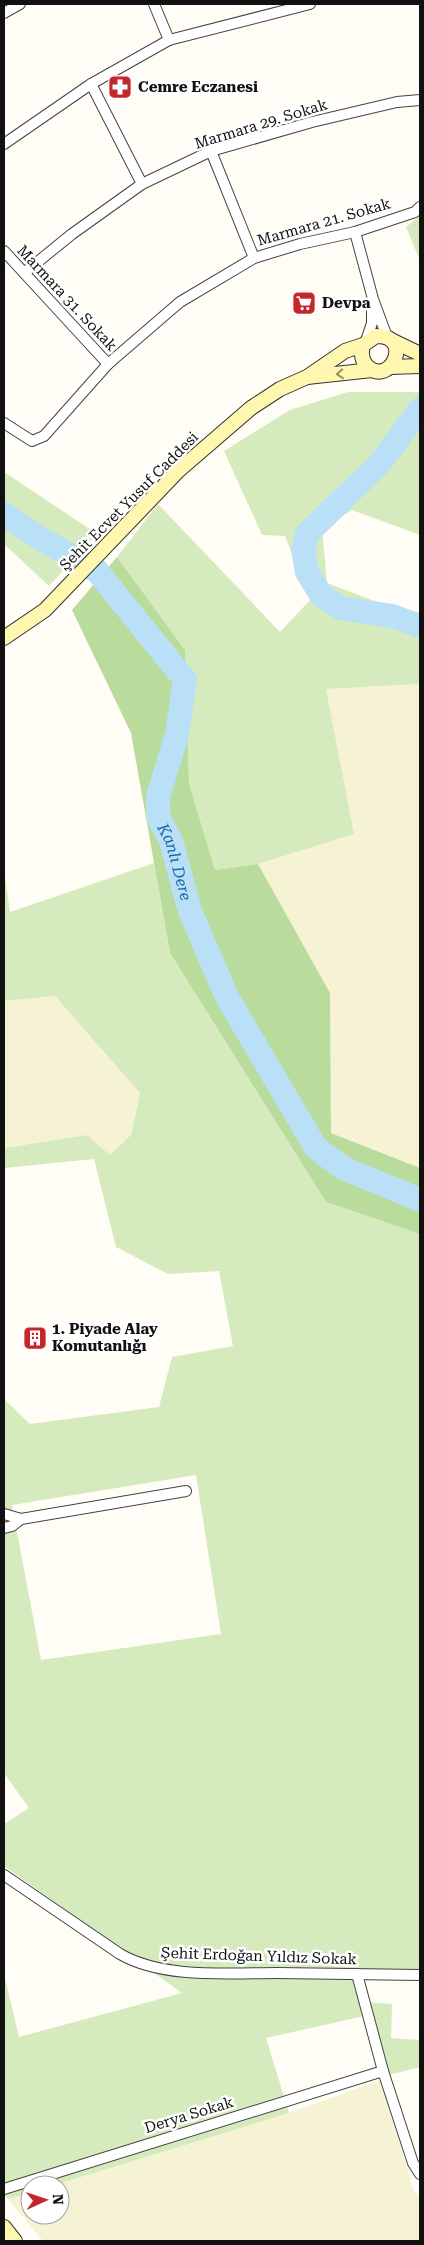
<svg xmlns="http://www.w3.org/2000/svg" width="424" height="2245" viewBox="0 0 424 2245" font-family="'Roboto Serif',serif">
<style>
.farmland{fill:#f6f3d4}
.green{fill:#d5ebbd;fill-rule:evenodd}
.forest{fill:#b9dc9c}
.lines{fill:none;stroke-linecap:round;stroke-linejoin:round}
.river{stroke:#b9e0f7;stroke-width:24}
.minor-casing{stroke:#444;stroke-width:12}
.secondary-casing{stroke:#333;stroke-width:16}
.minor{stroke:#fff;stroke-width:10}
.secondary{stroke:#fff6b0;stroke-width:14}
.oneway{stroke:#948f68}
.labels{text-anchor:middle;stroke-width:5;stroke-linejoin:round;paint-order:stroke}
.poi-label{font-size:15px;font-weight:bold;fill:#111;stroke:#fff;text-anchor:start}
.street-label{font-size:15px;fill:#111;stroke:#fff}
.water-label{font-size:16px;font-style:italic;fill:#1768a6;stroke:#fff}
</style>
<rect width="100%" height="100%" fill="#fffdf5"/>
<g class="farmland">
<polygon points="420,684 420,1168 331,1133 330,993 258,864 353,834 326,689"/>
<polygon points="55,996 140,1093 131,1135 110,1155 87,1135 4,1148 4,1001"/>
<polygon points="381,2080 414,2192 420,2194 420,2241 43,2241 8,2199 30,2193 30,2215 60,2215 60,2185 55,2185 289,2113"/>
</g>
<g class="green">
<polygon points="420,216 420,261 406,227"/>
<polygon points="348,392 420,392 420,535 352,510 322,528 327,583 420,618 420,684 326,689 354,834 258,864 215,870 189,783 185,650 117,557 158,504 280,632 310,600 285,536 262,535 224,451 290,410"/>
<polygon points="4,472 97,534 49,586 4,544"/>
<path d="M154 863 170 953 326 1202 420 1234V1969L352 1971 364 2016 266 2038 289 2113 55 2185H30V2193L8 2199 4 2194V1974L19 2037 182 1993 4 1866V1824L29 1808 4 1773V1399L30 1424 159 1407 172 1357 233 1346 219 1271 168 1274 116 1247 94 1159 4 1168V1148L87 1135 110 1155 131 1135 140 1093 55 996 4 1001V870L10 912ZM196 1475 221 1634 41 1660 12 1505Z"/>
<polygon points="368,2002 392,2004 391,2038 419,2040 420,2033 420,2067 389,2075"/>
</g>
<polygon class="forest" points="117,557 185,650 189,783 215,870 258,864 330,993 331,1133 420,1168 420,1234 326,1202 170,953 131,733 72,610"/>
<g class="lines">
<g class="river">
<polyline points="420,409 381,462 307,534 303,549 307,572 321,595 340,608 392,616 420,626"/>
<path id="s1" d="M4 514 33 534 97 571 185 680 177 734 158 797V817L171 841 190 911 227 997 316 1148 343 1168 420 1200"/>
</g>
<g class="minor-casing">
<g id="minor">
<polyline points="154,4 169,40"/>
<polyline points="4,13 20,4"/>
<polyline points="91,84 142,184"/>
<polyline points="4,144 91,84 169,40 310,4"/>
<polyline points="211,151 254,258"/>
<polyline points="355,232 373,299 387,337"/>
<polyline points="4,251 108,364"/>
<polyline points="24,273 72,234 142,184 211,151 312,122 397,102 420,100"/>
<polyline points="366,341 372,323 372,308"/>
<polyline points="4,423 32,441 44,436 108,364 180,302 254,258 300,244 355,232 415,212 420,207"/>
<polyline points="4,1514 21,1519 186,1491"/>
<polyline points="4,1528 12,1526 21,1519"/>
<path d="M4 1875 120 1954C163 1979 229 1973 278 1973 325 1974 373 1974 420 1975"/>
<polyline points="357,1974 383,2071 413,2163 420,2174"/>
<polyline points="4,2189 383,2071"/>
</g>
</g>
<g class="secondary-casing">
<g id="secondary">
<polyline points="391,340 420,354"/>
<polyline points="390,367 420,366"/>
<polyline points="307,377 372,370"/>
<path d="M4 638 45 610 178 471 251 408 280 389 307 377 345 351 363 345 376 336C414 335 391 387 368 367 361 361 361 353 363 345"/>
<polyline points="4,2227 15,2241"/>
</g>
</g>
<use href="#minor" class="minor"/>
<use href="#secondary" class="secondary"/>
</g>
<defs><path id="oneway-chevron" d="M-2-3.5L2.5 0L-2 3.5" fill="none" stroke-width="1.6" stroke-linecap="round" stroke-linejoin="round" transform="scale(1.25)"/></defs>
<use class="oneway" href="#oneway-chevron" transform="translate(340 374) rotate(175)"/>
<defs>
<g id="pharmacy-square" transform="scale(1.25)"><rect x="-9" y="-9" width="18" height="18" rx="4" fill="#c4262e" stroke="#fff"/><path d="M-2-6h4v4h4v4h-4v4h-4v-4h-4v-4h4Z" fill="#fff"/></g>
<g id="supermarket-square" transform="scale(1.25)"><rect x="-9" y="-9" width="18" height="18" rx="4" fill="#c4262e" stroke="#fff"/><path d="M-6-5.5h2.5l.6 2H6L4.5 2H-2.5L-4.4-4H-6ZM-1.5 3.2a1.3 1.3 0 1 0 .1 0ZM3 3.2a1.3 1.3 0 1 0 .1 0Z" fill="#fff"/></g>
<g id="building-square" transform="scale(1.25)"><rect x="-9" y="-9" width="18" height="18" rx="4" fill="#c4262e" stroke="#fff"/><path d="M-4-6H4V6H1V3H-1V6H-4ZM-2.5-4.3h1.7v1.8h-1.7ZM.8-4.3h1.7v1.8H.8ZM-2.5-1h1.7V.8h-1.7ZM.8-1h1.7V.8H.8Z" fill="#fff"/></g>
</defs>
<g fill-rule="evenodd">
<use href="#pharmacy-square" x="120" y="87"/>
<use href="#supermarket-square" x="304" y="303"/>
<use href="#building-square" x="35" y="1338"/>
</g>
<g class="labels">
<g class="poi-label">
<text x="138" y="92">Cemre Eczanesi</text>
<text x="322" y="308">Devpa</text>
<text x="52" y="1334">1. Piyade Alay<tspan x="52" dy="17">Komutanlığı</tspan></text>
</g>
<g class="street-label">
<text transform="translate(261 124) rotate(-17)" y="5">Marmara 29. Sokak</text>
<text transform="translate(324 222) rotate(-16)" y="5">Marmara 21. Sokak</text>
<text transform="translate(67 298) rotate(47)" y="5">Marmara 31. Sokak</text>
<text transform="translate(129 501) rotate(-45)" y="5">Şehit Ecvet Yusuf Caddesi</text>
<text transform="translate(259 1956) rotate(2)" y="5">Şehit Erdoğan Yıldız Sokak</text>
<text transform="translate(189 2115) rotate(-17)" y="5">Derya Sokak</text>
</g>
<g class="water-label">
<text dy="6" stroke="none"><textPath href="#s1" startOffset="438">Kanlı Dere</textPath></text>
</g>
</g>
<rect width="424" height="2245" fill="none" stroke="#111111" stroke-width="10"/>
<g transform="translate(45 2200) rotate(87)"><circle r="24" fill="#ffffff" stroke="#a0a0a0"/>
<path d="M0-4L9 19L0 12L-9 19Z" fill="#c4262e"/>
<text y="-8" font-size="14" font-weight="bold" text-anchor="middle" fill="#111111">N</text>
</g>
</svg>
